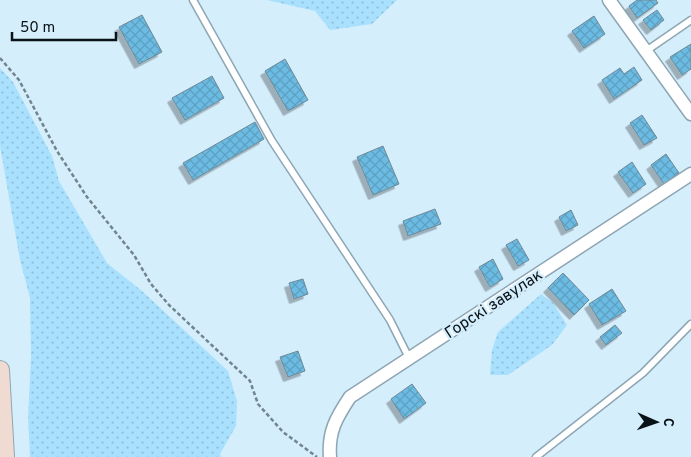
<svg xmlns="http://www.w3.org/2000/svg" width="691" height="457" viewBox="0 0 691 457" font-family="Overpass,sans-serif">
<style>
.grass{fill:url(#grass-dots)}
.building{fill:url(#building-cross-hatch);stroke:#708894;filter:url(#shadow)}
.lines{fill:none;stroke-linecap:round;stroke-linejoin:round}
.lane-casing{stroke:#8ea6b3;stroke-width:9}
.street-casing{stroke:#8ea6b3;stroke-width:15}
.secondary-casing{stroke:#8ea6b3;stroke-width:20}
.path{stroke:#72848d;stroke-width:2.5;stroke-dasharray:4 2.5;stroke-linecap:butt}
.lane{stroke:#fff;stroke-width:6}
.street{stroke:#fff;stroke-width:12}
.secondary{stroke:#f0dbd3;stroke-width:18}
.labels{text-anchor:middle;stroke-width:4.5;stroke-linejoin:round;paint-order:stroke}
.street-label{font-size:16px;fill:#091217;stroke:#d5eefc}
</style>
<defs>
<pattern id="grass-dots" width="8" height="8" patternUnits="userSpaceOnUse" patternTransform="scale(1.25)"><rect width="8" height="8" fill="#a9e0fd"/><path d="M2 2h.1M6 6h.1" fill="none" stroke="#90bfd8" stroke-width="1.8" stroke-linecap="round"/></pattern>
<pattern id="building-cross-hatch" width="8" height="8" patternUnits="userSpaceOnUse" patternTransform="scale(1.25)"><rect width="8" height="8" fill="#6cbbe3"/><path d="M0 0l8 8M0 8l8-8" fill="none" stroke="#5ca0c2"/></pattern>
<filter id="shadow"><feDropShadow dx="-4.5" dy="4.5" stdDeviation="0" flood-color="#0004"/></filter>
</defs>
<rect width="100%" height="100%" fill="#d5eefc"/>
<g class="grass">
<polygon points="267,0 397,0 372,24 330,30 315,11"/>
<polygon points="0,68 13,82 52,156 59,181 107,263 142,291 228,371 237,401 236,426 220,454 221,457 30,457 28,417 31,357 30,298 20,260 0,146"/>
<polygon points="541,294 553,303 567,325 552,345 508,375 490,375 492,350 498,332"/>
</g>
<g class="building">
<polygon points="637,0 656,0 658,3 637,18 629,6"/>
<polygon points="657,10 664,20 651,30 643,20"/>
<polygon points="142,15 162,52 139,64 119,27"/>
<polygon points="594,16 605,34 584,48 572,31"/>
<polygon points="691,44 691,69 682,75 670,57"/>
<polygon points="285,59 308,100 288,111 265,71"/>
<polygon points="634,67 642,80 614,99 602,80 620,68 624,74"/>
<polygon points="212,76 224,98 185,120 172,98"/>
<polygon points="642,115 657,138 644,145 630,123"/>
<polygon points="255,122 264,139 193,180 183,163"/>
<polygon points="383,146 399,184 373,195 357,157"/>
<polygon points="666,154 679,173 664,184 651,165"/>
<polygon points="632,162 646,184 633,193 618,172"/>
<polygon points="435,209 441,224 408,236 403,221"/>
<polygon points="571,210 578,225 566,231 559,217"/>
<polygon points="517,239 529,260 518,266 506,245"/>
<polygon points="493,259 503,279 490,287 479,267"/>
<polygon points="563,273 589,300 574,315 548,288"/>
<polygon points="303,279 308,294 294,299 289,283"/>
<polygon points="612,289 626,311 602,325 589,304"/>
<polygon points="615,325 622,333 606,345 600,337"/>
<polygon points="298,351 305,371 288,377 280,357"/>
<polygon points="412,384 426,403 404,419 391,399"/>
</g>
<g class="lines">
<g class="lane-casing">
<g id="lane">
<polyline points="193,0 272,141 390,320 409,358"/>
<polyline points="646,51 691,20"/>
<polyline points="536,457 643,373 691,324"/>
</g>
</g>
<g class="street-casing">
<g id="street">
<polyline points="609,0 691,114"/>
<path d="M330 457C328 432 336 418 350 397L691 174"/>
</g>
</g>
<g class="secondary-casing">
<polyline id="secondary" points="0,370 5,457"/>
</g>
<polyline class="path" points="0,58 19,80 57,151 87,197 134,255 151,284 169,305 250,381 258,404 283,432 317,457"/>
<use href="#lane" class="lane"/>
<use href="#street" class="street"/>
<use href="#secondary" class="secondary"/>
</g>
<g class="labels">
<g class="street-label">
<text transform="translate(493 303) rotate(-33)" y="6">Горскі завулак</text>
</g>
</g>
<g transform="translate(656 422) rotate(92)" stroke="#d5eefc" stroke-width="4" paint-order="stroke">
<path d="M0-4L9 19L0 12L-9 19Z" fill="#091217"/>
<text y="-8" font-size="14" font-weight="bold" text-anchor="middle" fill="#091217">С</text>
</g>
<path d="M12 32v8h104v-8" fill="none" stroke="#091217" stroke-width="2.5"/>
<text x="20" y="32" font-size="15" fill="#091217" stroke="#d5eefc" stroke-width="4" paint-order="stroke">50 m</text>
</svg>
